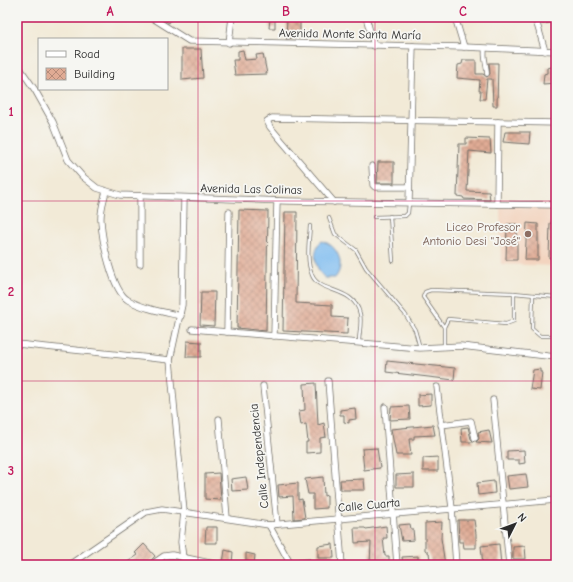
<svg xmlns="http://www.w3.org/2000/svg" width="573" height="582" viewBox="0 0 573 582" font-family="'Comic Neue',sans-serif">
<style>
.built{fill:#f3d4bf}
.water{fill:#7dbbf0;stroke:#54738e}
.building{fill:url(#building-cross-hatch)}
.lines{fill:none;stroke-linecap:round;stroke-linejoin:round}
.service-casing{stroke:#716e67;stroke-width:4}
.pedestrian-casing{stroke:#716e67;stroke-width:5.5}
.minor-casing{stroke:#716e67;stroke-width:7}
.service{stroke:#fff;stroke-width:2.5}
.pedestrian{stroke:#fff;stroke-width:4}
.minor{stroke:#fff;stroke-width:5.5}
.grid{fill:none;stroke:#c2185b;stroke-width:1;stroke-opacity:0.55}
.education-dot{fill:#8d6e63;stroke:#f6f6f2;stroke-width:1.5}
.labels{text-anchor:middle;stroke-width:3.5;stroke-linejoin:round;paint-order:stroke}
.street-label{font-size:12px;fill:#2b2b2b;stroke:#f6f6f2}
.education-label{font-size:12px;fill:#785e54;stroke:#f6f6f2;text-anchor:end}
.neatline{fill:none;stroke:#c2185b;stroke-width:1.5}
.grid-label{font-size:13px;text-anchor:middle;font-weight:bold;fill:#c2185b}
</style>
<defs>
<pattern id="building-cross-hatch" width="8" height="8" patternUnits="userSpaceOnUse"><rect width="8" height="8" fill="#e0ab94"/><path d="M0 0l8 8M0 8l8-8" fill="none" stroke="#b68b79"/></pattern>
</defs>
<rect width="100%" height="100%" fill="#f6f6f2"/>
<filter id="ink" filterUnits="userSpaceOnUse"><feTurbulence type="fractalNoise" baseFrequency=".025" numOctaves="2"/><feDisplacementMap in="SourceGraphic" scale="8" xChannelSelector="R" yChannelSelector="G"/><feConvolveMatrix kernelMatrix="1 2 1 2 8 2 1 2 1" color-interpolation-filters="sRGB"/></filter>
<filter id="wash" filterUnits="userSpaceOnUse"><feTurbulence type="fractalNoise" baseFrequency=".012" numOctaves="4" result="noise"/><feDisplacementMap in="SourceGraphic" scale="16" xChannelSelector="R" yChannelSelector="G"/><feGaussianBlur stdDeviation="0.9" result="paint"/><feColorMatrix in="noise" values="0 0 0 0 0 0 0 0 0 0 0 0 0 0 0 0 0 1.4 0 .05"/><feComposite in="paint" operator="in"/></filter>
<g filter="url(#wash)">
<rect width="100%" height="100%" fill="#f2ead7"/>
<polygon class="built" points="500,204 556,204 556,266 501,264"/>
<path class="water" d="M322 241C338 245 346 265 335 278H325C315 270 311 250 322 241Z"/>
<g id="blocks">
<g class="building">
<polygon points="159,17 172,17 169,23"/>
<polygon points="300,17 300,37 286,39 287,18"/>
<polygon points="540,17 556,17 556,22 542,24"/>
<polygon points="270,19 275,20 275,28 269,28"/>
<polygon points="182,49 201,49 203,78 182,80"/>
<polygon points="243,50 245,60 257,59 256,55 263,54 267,74 235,75 233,60 238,60 238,51"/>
<polygon points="463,60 476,60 476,74 483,74 487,77 490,74 489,63 498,63 497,106 493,106 492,79 487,79 485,99 480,99 481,91 479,91 480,80 457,78 458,65 462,64"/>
<polygon points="556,66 556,83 543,84 544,74 547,73 547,68"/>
<polygon points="505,132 530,132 529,144 503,142"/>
<polygon points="466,138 490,139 491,153 469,151 467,191 489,192 490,200 464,199 463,197 457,196 459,144 466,144"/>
<polygon points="378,162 394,162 394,183 377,183"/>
<polygon points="239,210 268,211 266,331 237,328"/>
<polygon points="285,212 297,212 296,303 332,305 332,317 348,318 347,334 283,331"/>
<polygon points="527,223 538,224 538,260 525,260"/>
<polygon points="550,223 556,223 556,258 549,258"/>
<polygon points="507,224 517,224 517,260 506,260"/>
<polygon points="201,292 215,292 214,326 200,325"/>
<polygon points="187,341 201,342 201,357 186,357"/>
<polygon points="387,361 455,368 454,380 386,372"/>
<polygon points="540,369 540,372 542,372 540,390 530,389 533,370"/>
<polygon points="316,383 318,425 324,423 326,437 320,438 320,452 306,453 306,442 308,442 306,424 301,425 299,411 305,410 304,384"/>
<polygon points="431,394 431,405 418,406 418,395"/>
<polygon points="409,406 410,419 390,420 391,407"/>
<polygon points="355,408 356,419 349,420 349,423 344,422 344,415 340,415 340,410"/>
<polygon points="433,425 435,435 414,436 414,439 409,439 411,455 396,455 391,429"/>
<polygon points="468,427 471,439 474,442 462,442 461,428"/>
<polygon points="489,430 492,443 476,442 479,439 478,432"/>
<polygon points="377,448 380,468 364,470 362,449"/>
<polygon points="524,450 525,463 519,464 519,460 507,460 507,451"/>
<polygon points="438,457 438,471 423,471 423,458"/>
<polygon points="219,473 221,500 205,499 205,474"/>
<polygon points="414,474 414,487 396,487 396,475"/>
<polygon points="526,474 528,487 509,489 507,476"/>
<polygon points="246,477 248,490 232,491 231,479"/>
<polygon points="323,477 324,496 327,495 327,508 313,509 313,494 308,494 305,479"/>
<polygon points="364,479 365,490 341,490 340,480"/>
<polygon points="494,481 495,493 478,495 477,483"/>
<polygon points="298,483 298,500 302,499 305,518 294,519 293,496 279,497 278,485"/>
<polygon points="458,520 474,520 476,534 476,548 464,548 463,542 459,542"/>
<polygon points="442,522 441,538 445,565 431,565 429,553 425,550 425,523"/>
<polygon points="410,524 411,529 413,529 414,540 402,541 399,525"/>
<polygon points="386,526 387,538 383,538 385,556 389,556 389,565 370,565 371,542 355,543 354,528 365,528 366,529"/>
<polygon points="206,527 217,527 217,543 205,543"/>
<polygon points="144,544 155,556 147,565 123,565 138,555 135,553"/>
<polygon points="333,544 334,558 318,558 318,546"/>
<polygon points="499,544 501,565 483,565 481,546"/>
<polygon points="525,546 526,559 513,559 513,547"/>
<polygon points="225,550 233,552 232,564 223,563"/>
<polygon points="246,553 255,555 254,565 246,565"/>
<polygon points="418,556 418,563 403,565 402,557"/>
<polygon points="310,559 310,565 295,565 295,560"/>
</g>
</g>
</g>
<g filter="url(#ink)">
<use href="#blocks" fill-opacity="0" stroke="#716e67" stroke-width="1"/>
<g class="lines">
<g class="service-casing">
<g id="service">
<polyline points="390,216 393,261"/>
<polyline points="374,217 405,216 408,213 409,203"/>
<polyline points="329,218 335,234 356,250 366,268 405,314 415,330 420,348"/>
<path d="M310 226C309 241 306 261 312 275 319 294 354 286 360 314 362 323 359 333 359 342"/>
<polyline points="533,295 532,329 540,336 556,336"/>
<polyline points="444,327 423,297 425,292 431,290 514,293 556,297"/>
<polyline points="444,346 444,327 448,319 506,324 514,321 514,293"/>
</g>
</g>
<g class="pedestrian-casing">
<path id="pedestrian" d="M485 48C483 58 487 64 487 74"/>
</g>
<g class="minor-casing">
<g id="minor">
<polyline points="151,17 189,41 464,47 556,51"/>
<polyline points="366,17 374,46"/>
<polyline points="455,17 464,47"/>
<polyline points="535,17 545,51"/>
<polyline points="229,43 232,17"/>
<polyline points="17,64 35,90 53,122 68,160 82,176 97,188 120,195 286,201 556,205"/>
<polyline points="372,166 373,185 375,187 408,187"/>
<path d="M106 191C104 200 100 211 101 221 102 239 112 291 128 300 144 309 163 312 181 316"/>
<polyline points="184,199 182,305 170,360 184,512 181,542 183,558 188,565"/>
<polyline points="334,202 270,127 267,121 272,118 556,123"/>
<polyline points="409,202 413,46"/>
<polyline points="497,204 498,122"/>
<polyline points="140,264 140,197"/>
<polyline points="192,329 420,348 461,346 556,357"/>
<polyline points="227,332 229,212"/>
<polyline points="274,336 277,201"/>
<polyline points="17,344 170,360"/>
<polyline points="328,381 342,565"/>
<polyline points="263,386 277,524"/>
<polyline points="437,387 452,508 456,565"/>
<polyline points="493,400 509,565"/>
<polyline points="385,407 397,565"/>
<polyline points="219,419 227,518"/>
<polyline points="441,425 471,421 475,438"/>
<polyline points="269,525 291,565"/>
<polyline points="69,565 146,512 162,509 269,525 556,500"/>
<polyline points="151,565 164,556 172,555 219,565"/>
</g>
</g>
<use href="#service" class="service"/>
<use href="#pedestrian" class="pedestrian"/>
<use href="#minor" class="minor"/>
</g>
</g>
<path class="grid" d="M198 17V565M375 17V565M17 201H556M17 381H556"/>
<circle class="education-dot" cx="528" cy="234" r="4"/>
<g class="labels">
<g class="street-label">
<text transform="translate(350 34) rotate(1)" y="4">Avenida Monte Santa María</text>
<text transform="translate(251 189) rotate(1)" y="4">Avenida Las Colinas</text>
<text transform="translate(259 456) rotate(-96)" y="4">Calle Independencia</text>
<text transform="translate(369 505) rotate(-5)" y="4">Calle Cuarta</text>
</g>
<g class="education-label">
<text x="520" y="231">Liceo Profesor<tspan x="520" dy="14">Antonio Desi "José"</tspan></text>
</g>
</g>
<rect width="573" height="582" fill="none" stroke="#f6f6f2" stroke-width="44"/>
<rect x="38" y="38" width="130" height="52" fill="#f6f6f2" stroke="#a5a5a2"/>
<rect x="46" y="51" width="20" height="6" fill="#ffffff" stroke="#a5a5a2"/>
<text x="74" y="58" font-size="12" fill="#2b2b2b">Road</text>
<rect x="46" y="68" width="20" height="12" fill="url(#building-cross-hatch)" stroke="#a5a5a2"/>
<text x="74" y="78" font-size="12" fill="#2b2b2b">Building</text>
<g transform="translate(515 524) rotate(48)" stroke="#f6f6f2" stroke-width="3" paint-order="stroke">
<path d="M0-3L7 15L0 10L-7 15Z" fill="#2b2b2b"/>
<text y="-6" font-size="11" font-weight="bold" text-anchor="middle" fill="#2b2b2b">N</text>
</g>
<rect x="22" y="22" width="529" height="538" class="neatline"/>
<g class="grid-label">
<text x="110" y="16">A</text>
<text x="286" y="16">B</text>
<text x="463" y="16">C</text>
<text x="11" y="116">1</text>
<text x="11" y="296">2</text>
<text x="11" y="475">3</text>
</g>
</svg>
